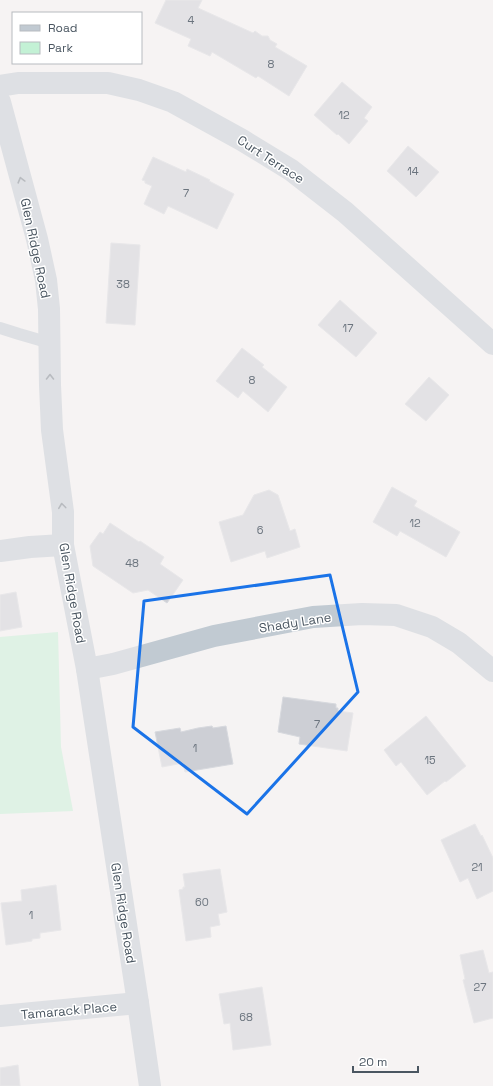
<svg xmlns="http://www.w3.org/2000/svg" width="493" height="1086" viewBox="0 0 493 1086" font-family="'Space Grotesk',sans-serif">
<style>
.green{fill:#c3f1d5}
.building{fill:#cdcfd5;stroke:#d7d9de}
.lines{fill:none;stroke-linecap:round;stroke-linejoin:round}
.service{stroke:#c1cad2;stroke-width:12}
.minor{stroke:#c1cad2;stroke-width:22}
.oneway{stroke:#6e7983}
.marked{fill:none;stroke:#1a73e8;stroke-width:3;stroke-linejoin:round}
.labels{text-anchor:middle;stroke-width:3;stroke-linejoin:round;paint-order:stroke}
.number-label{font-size:11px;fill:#6b747e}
.street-label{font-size:13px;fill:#4a5661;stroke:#fff}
</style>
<rect width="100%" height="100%" fill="#f5f3f3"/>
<polygon class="green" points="58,632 61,747 73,811 0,814 0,637"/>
<g class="building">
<polygon points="166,0 202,0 198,8 253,33 255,31 262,36 268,36 270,40 277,44 275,47 307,66 289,96 258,76 256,78 212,52 210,56 188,46 191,39 155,23"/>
<polygon points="342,82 372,107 364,118 368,121 349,144 338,134 337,135 314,115"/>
<polygon points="408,146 439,172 420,193 416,197 387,171"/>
<polygon points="153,157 186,172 187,169 210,180 209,181 234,194 217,229 168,206 164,214 144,204 152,186 145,183 145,181 142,180"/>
<polygon points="111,243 140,245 135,325 106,323"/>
<polygon points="340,300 377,333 356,357 318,325"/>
<polygon points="242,348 264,365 262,367 287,387 268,412 243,391 238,398 216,381"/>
<polygon points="429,377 449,395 426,421 405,404"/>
<polygon points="392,487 417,501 414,506 460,532 446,557 400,531 397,536 373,522"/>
<polygon points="269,490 278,495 290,531 295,529 300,547 267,558 265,551 231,562 219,522 243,515 254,495"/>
<polygon points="110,523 139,542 140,541 164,557 160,564 183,580 167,603 148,590 133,593 93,566 90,546 100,532 103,534"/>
<polygon points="16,592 22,627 0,631 0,595"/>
<polygon points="283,697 336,704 336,708 338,708 338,711 353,713 347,751 299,744 300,737 278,732"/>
<polygon points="426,716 466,766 446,782 445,781 427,795 401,762 396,766 384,750"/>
<polygon points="212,726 213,728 226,726 233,764 185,772 183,763 162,767 155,732 180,728 181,732 198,728"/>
<polygon points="475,824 481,836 482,835 493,858 493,891 477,899 468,878 460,882 441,840"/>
<polygon points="220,869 227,912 218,914 220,925 210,927 211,937 186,941 179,890 183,889 183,887 185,887 183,874"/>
<polygon points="56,885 61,930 40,933 40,938 32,939 32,941 6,945 1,903 22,901 21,890"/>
<polygon points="483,950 489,973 493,972 493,1018 474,1023 463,980 465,979 460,955"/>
<polygon points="262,987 271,1045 233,1050 230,1023 224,1024 219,994"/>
<polygon points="18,1065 20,1086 0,1086 0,1068"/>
</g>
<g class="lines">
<polyline class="service" points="0,328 19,334 50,343"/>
<g class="minor">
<polyline points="0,86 18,83 108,83 139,90 173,102 242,140 291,170 345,212 493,344"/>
<polyline points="0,102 37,239 46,280 49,309 50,385 52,430 63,512 63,545 87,669 138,1003 150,1086"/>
<polyline points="0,551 30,547 63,545"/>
<polyline points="87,669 113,664 214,636 313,617 362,614 396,615 432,627 459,643 493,671"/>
<polyline points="0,1016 138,1003"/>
</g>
</g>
<defs><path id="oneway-chevron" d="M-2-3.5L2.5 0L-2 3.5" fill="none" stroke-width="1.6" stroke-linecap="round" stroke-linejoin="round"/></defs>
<g class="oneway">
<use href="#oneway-chevron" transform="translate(21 180) rotate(-105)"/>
<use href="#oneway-chevron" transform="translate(50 377) rotate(-90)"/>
<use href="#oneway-chevron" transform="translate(62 506) rotate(-97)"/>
</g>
<path d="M0 0H493V1086H0ZM330 575 358 692 247 814 133 727 144 601Z" fill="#f5f3f3" fill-opacity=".55" fill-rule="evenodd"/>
<path class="marked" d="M330 575 358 692 247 814 133 727 144 601Z"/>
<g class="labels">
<g class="number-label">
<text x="191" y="24">4</text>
<text x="271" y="68">8</text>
<text x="344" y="119">12</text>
<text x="413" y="175">14</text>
<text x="186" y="197">7</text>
<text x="123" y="288">38</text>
<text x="348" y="332">17</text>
<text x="252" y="384">8</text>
<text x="415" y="527">12</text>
<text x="260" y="534">6</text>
<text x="132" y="567">48</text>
<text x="317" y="728">7</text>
<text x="195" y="752">1</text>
<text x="430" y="764">15</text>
<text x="477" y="871">21</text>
<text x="202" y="906">60</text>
<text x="31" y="919">1</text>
<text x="480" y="991">27</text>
<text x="246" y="1021">68</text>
</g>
<g class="street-label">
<text transform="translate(271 159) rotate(33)" y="5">Curt Terrace</text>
<text transform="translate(36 248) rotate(78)" y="5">Glen Ridge Road</text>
<text transform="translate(73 593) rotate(80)" y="5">Glen Ridge Road</text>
<text transform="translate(295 622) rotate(-9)" y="5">Shady Lane</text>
<text transform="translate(124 913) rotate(81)" y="5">Glen Ridge Road</text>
<text transform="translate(69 1010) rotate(-5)" y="5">Tamarack Place</text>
</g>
</g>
<rect x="12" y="12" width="130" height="52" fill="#ffffff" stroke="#b7bbc0"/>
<rect x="20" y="25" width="20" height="6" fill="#c1cad2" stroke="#b7bbc0"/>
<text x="48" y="32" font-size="12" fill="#4a5661">Road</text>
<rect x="20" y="42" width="20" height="12" fill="#c3f1d5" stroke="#b7bbc0"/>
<text x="48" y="52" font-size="12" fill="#4a5661">Park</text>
<path d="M353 1066v6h65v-6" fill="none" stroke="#4a5661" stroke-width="2"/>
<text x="359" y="1066" font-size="12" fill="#4a5661" stroke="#ffffff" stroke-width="3" paint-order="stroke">20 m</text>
</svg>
